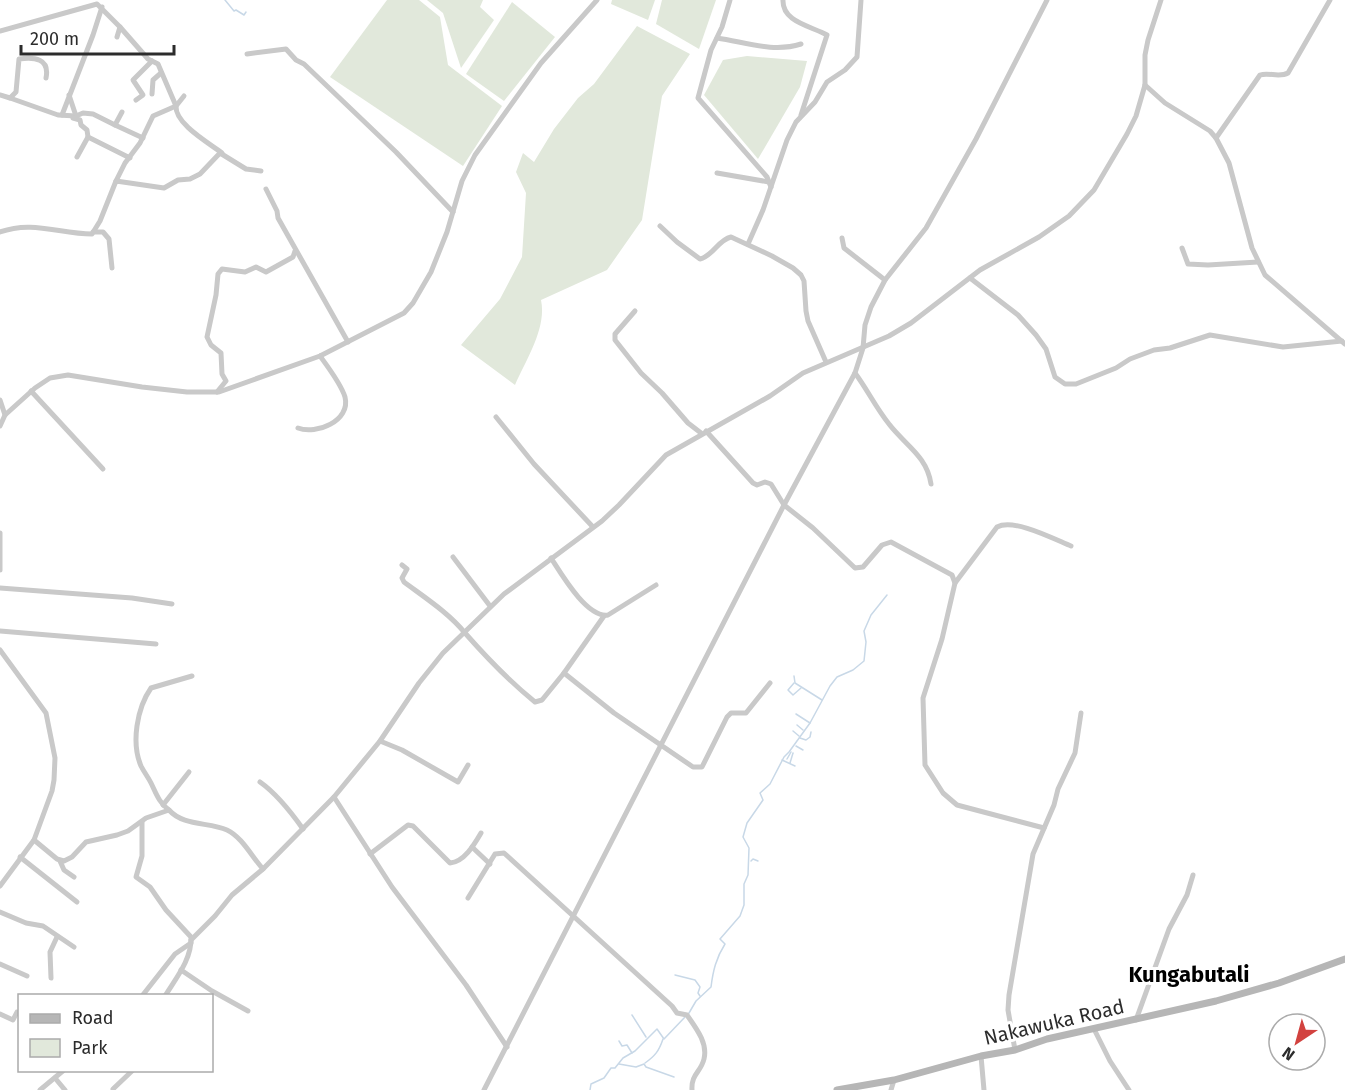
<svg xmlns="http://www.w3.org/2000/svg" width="1345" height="1090" viewBox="0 0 1345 1090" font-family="'Fira Sans',sans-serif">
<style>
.green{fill:#e1e8db}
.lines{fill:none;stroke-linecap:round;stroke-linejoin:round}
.stream{stroke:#c8d8e7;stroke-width:1.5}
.minor{stroke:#c9c9c9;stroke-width:5}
.secondary{stroke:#b6b6b6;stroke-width:7}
.labels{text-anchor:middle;stroke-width:6;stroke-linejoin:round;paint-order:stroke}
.street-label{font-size:20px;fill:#2c2c2c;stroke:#fff}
.quarter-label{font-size:22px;font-weight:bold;fill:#000;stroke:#fff}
</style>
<rect width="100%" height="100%" fill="#fff"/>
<g class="green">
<polygon points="387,0 419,0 440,17 448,65 502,106 463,166 330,77"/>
<polygon points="427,0 483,0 480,7 494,20 461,68 443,13"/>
<polygon points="612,0 655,0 648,20 611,4"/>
<polygon points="662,0 716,0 699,49 656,24"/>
<polygon points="512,2 555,37 504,101 466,74"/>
<path d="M637 26 690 54 662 96 642 220 607 270 541 300C547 328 526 360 515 385L461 345 500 299 522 257 526 193 516 172 523 153 534 162 554 129 578 98 594 84Z"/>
<polygon points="747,56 807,61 800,87 758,159 704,95 723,60"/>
</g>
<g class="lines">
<g class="stream">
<polyline points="225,0 234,11 236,10 244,15 246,12"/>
<polyline points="794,676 795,683 822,700"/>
<polyline points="794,683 788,690 793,695 801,688"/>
<polyline points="796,714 810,723"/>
<polyline points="797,725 803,730"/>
<polyline points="793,731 799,736"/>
<polyline points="800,738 806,740 810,737 811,732"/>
<polyline points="796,746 803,750"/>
<polyline points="787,759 791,752"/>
<polyline points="782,760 795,766"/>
<polyline points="790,763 793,753"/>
<polyline points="751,861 753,859 758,861"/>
<polyline points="675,975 695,980 700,987 698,993 700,996"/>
<path d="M689 1013 696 1001 711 987C713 971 716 958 725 944L720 939 740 916 744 905V884L748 875 749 848 743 837 747 823 763 800 760 793 770 784 784 757 789 752 810 723 830 686 837 677 853 670 864 661 866 642 864 631 871 615 887 595"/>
<polyline points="632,1015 646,1037"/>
<polyline points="619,1041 622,1046 627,1045 632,1053"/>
<path d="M645 1063C655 1056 659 1051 663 1039"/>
<polyline points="619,1064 636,1067 644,1064 646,1067 674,1077"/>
<polyline points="590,1090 591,1084 604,1078 611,1068 615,1068 623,1058 635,1051 657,1029 664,1039 685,1017"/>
</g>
<g class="minor">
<polyline points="730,0 722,27 711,50 698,98 767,177 771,187"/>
<path d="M783 0C782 22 811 26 827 35L801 115"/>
<path d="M120 27 148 59 158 64 176 106C175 124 209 143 222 153"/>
<polyline points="0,31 97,4 120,27 117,37"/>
<path d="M717 38C745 42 773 53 801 44"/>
<polyline points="247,54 286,49 296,60 304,64 396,152 453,212"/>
<polyline points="1145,85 1165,103 1210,131 1216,138 1229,163 1252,248 1265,275 1345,344"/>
<polyline points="152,94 153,80 161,73"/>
<path d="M0 95 10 98 16 92 19 59C34 57 50 58 46 78"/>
<polyline points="69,95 76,116"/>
<polyline points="10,98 58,115 76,116 83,113 93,114 115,125 122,112"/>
<polyline points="136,100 143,95 133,80 152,61"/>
<polyline points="62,115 93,35 102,7"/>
<polyline points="73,118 80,120 81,125 87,130 88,137 130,158"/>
<polyline points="115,125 143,138"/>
<path d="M1216 138 1260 75C1269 72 1279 78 1288 73L1330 0"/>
<polyline points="77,157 88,137"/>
<polyline points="717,173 769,182"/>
<polyline points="116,181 125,163 140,143 153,116 176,106 184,96"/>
<polyline points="266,189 277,211 278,218 348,342"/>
<path d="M660 226 677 242 700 259C713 256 718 240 731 237L772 256 793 268 801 275 804 281 806 311 808 321 826 362"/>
<path d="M0 232C32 220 60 234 92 234L100 221 116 181 164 188 178 180 190 179 200 174 220 153 246 169 261 171"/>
<polyline points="93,232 103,232 109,239 112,268"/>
<polyline points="842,238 844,248 885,280"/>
<polyline points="748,244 763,210 787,140 796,122 815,102 827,82 845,70 857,57 861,0"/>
<polyline points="1182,248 1188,264 1208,265 1258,262"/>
<polyline points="970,278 1018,315 1036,335 1046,349 1055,377 1065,384 1076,384 1116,368 1130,359 1154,350 1170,348 1210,335 1283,347 1342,341"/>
<polyline points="635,311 615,334 615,340 641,373 662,393 688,423 701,433"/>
<path d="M855 373C867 389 876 408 889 424 905 445 927 456 931 484"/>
<polyline points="31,391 103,469"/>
<polyline points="217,392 226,381 222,374 221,353 211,345 207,337 216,295 218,274 222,269 245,272 256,267 266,272 293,257 295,251"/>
<polyline points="0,400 5,415"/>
<polyline points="496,417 534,464 593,527"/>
<polyline points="0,426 5,415 35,388 50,378 68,375 142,387 187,392 219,392 320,356 404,313 413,303 431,272 447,232 462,181 475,155 541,63 597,0"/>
<path d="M298 428C316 435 351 421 345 397 341 384 328 367 320 356"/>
<polyline points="706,431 753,483 757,485 765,482 771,484 784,505 813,528 855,568 863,567 882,545 891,542 952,575 955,583 942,639 923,698 925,765 943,793 957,805 1044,828"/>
<polyline points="0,533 0,570"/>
<polyline points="453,557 490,606"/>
<path d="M551 558C562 575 587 618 608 615L656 585"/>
<path d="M402 565 407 569 402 578 404 582C424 597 449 613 465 633 487 658 509 681 535 702L542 700 564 673 614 713 693 767H702L727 717 731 713H746L770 683"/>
<path d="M955 583 997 527C1014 518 1054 539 1071 546"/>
<polyline points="0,588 132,598 172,604"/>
<polyline points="0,631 156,644"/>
<polyline points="0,650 46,713 55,758 54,780 52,791 34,840 0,886"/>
<polyline points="564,673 604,616"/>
<polyline points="380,741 402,750 458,782 468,765"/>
<path d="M260 782C277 794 291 812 303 829"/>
<polyline points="334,797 392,887 466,985 507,1047"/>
<polyline points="163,805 189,772"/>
<path d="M169 810C159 803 156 793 151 783 148 777 144 772 141 766 131 743 137 708 151 688L192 676"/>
<path d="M142 822V856L136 877 150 887 166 910 191 937C192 959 176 978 165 996"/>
<path d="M34 840 57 859 64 861 72 857 86 842 117 835 128 831 146 818 169 810C183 826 209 822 227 830 242 837 252 857 263 869"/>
<polyline points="472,847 490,864"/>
<path d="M370 854 408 825 413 826 450 863C464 862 474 845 481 833"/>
<polyline points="20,857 77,902"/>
<polyline points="60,861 64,870 74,877"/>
<path d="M468 898 495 854 504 853 672 1006 677 1013 687 1015C696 1028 708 1043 704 1059 701 1072 691 1074 692 1090"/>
<polyline points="0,912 26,923 43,926 74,947"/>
<polyline points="0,964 27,976"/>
<polyline points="181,970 212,991 248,1011"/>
<polyline points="51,978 50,952 57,937"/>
<polyline points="142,996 175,954 191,943 191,940 215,916 232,895 263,869 334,797 380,741 419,683 443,653 504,594 602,521 619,505 666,455 770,396 803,373 889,336 911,323 980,270 1039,237 1069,216 1094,190 1127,134 1136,116 1145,85 1145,55 1148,40 1161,0"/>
<polyline points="0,1014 13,1020 17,1012"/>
<polyline points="1136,1020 1169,929 1187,895 1193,875"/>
<polyline points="1094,1029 1110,1061 1129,1090"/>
<polyline points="1015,1050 1008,1010 1009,995 1033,854 1054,805 1058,789 1075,753 1081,713"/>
<polyline points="981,1056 984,1090"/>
<polyline points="55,1078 65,1090"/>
<polyline points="113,1089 133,1070"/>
<polyline points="40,1090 64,1070"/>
<polyline points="484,1090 784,505 855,373 863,348 865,325 871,307 885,280 926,228 976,139 1047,0"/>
<polyline points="891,1090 894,1080"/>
</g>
<polyline class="secondary" points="837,1090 894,1080 981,1056 1015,1050 1047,1039 1216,1001 1279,983 1345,959"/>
</g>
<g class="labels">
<g class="street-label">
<text transform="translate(1054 1022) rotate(-13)" y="7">Nakawuka Road</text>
</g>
<g class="quarter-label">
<text x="1189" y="982">Kungabutali</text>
</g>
</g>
<rect x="18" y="994" width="195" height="78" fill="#ffffff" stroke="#ababab" stroke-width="1.5"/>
<rect x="30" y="1014" width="30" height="9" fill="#b6b6b6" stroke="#ababab" stroke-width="1.5"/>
<text x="72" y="1024" font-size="18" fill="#2c2c2c">Road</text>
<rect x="30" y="1039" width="30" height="18" fill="#e1e8db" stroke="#ababab" stroke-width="1.5"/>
<text x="72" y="1054" font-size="18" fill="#2c2c2c">Park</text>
<g transform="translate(1297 1042) rotate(216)"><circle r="28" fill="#ffffff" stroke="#ababab" stroke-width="1.5"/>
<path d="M0-4.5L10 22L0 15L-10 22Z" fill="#d2423f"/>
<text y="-9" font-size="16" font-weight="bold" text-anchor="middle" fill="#2c2c2c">N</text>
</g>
<path d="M21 45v9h153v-9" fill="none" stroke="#2c2c2c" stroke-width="3"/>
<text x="30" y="45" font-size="18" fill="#2c2c2c" stroke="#ffffff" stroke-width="4.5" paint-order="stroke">200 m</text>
</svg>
